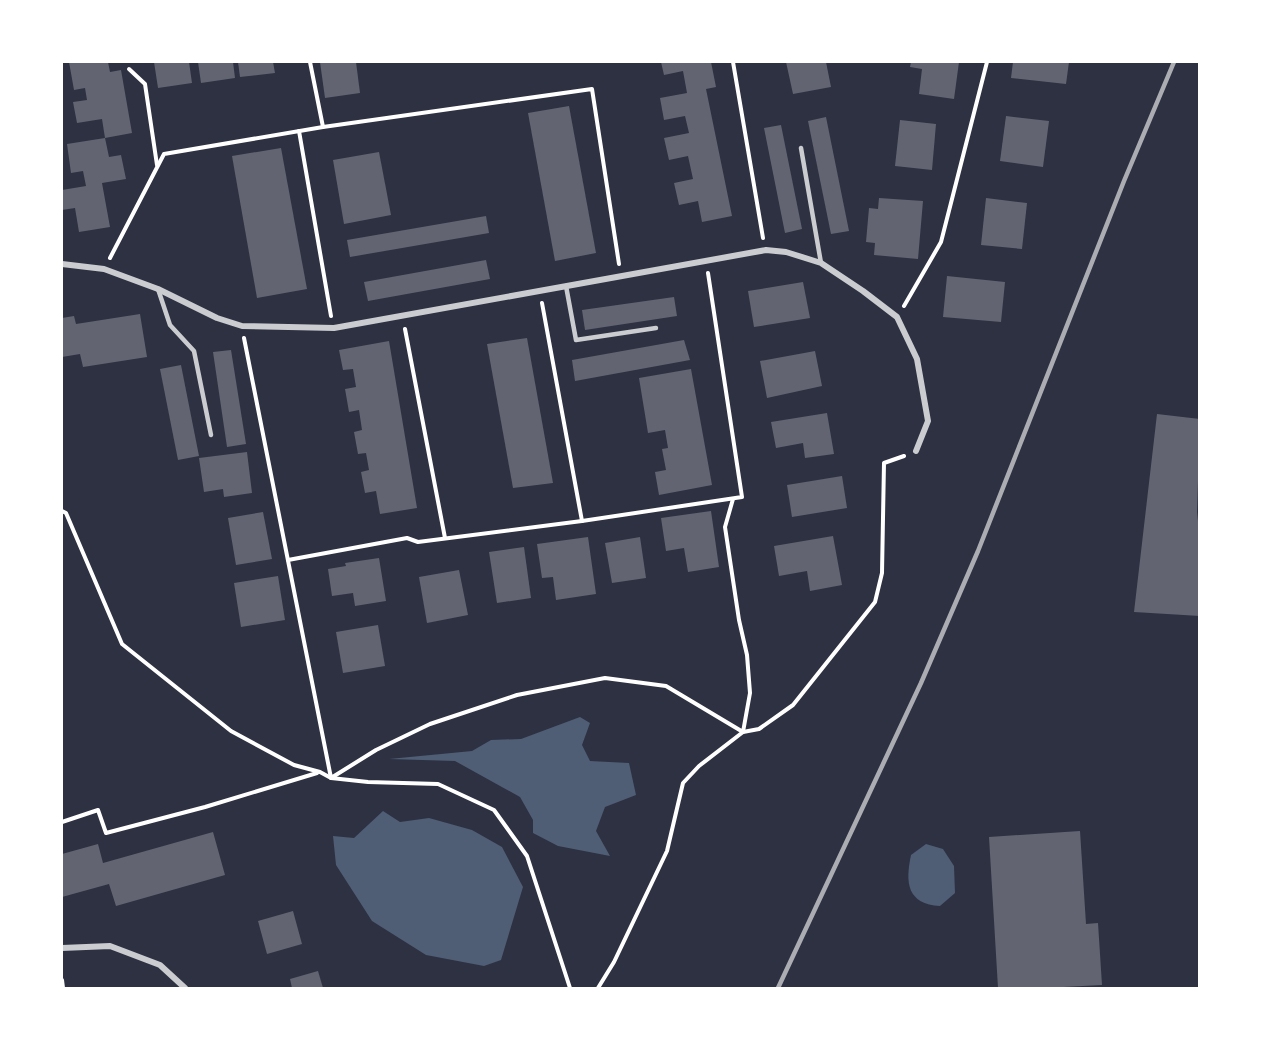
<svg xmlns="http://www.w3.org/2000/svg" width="1261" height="1050" viewBox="0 0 1261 1050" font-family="Cabin,sans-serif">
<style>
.water{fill:#4f5d75}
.building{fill:#626471}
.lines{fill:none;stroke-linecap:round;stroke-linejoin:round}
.path{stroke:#fff;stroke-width:4}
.service{stroke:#caccd0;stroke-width:4.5}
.minor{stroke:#caccd0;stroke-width:6}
.rail{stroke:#abadb3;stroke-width:4.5}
</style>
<rect width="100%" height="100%" fill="#2d3142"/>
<g class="water">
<polygon points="580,717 590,723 582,745 590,761 629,763 636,795 605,807 596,831 610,856 558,846 533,833 533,820 520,797 455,761 389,759 472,751 491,740 521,739"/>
<polygon points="383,811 400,822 429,818 472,830 502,847 523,887 501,960 484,966 426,955 372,921 336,865 333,836 354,838"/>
<path d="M926 844 943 849 954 866 955 893 940 906C907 904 905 883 911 855Z"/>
</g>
<g class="building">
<polygon points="69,62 108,62 110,72 121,70 132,133 105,138 102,119 77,123 73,102 87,100 85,88 74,90"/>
<polygon points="154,62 189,62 192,83 158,88"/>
<polygon points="198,62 233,62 235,78 201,83"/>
<polygon points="238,62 273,62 275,73 240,77"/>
<polygon points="320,62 356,62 360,93 325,98"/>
<polygon points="661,62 711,62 716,87 706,89 732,216 702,222 698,201 679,205 674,183 693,179 688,156 669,160 664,138 689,133 685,116 664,120 660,98 687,93 683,71 664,75"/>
<polygon points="786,62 826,62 831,87 793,94"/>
<polygon points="911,62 959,62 954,99 919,94 922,69 910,67"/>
<polygon points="1013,62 1069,62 1066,84 1011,78"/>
<polygon points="569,106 596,253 555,261 528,113"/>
<polygon points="1006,116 1049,121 1043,167 1000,161"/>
<polygon points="826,117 849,231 831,234 808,121"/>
<polygon points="900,120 936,124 932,170 895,166"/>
<polygon points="781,125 802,229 785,233 764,128"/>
<polygon points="105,138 109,157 121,155 126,179 102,183 110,227 79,232 75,208 62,210 62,190 86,186 83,171 71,173 67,144"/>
<polygon points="281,148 307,289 257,298 232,156"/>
<polygon points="379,152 391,215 344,224 333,160"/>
<polygon points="879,198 923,201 918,259 874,255 875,243 866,242 869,208 878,209"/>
<polygon points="986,198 1027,203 1022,249 981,245"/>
<polygon points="486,216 489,233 350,257 347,240"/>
<polygon points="486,260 490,279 368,301 364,282"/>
<polygon points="947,276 1005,282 1001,322 943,317"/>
<polygon points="803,282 810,318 754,327 748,291"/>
<polygon points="674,297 677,316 585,330 582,310"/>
<polygon points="140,314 147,357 83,367 80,354 62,357 62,318 74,316 76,324"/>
<polygon points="527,338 553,483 513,488 487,344"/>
<polygon points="684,340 690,360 575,381 572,360"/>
<polygon points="389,341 417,508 380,514 376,491 365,493 361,472 369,470 366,453 358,454 354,432 362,430 359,410 349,412 345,389 356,387 353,369 343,370 339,350"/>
<polygon points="231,350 246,444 227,447 213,352"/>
<polygon points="815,351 822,386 767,398 760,361"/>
<polygon points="181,365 199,456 178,460 160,369"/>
<polygon points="691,369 712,485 659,495 655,472 666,470 662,449 668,448 665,430 648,433 639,378"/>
<polygon points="827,413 834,454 805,458 803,443 776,448 771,422"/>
<polygon points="1157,414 1200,419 1197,512 1200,540 1200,616 1134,612"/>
<polygon points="247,452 252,493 224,497 223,489 204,492 199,458"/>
<polygon points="842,476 847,508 792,517 787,485"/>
<polygon points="711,511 719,567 688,572 684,548 666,551 661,518"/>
<polygon points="263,512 272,559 236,565 228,518"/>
<polygon points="833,536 842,585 810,591 807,571 779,576 774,546"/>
<polygon points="588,537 596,594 556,600 553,577 542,578 537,544"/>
<polygon points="640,537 646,578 612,583 605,543"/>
<polygon points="524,547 531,598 497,603 489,552"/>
<polygon points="379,558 386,601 355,606 353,593 332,596 328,569 346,566 345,563"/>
<polygon points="459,570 468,615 427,623 419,577"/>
<polygon points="278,576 285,620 241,627 234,583"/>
<polygon points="378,625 385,666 343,673 336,632"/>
<polygon points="1080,831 1086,924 1098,923 1102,985 1044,988 998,988 989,837"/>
<polygon points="213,832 225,875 116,906 109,884 62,897 62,854 98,844 103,863"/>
<polygon points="293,911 302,944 267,954 258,921"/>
<polygon points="318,971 323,988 292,988 290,979"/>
</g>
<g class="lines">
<g class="path">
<polyline points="310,62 323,127"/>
<polyline points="733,62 763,238"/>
<polyline points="129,69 145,84 157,165"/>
<polyline points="299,131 331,316"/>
<polyline points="110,258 164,154 323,127 592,89 619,264"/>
<polyline points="542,303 582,521"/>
<polyline points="904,306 941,242 987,62"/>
<polyline points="405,329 445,538"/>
<polyline points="244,338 331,778 376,750 430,724 517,695 605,678 666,686 743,732 750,693 747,655 739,620 725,527 733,499"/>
<polyline points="62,511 66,513 122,644 231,731 294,765 320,772 331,778 368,782 438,784 494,810 527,856 570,988"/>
<polyline points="288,560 407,538 418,542 582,521 742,497 708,273"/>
<polyline points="62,822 98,810 106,833 205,807 317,773"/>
<polyline points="62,980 63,988"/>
<polyline points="598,988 614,962 667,851 683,783 699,766 743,732 759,729 793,705 875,602 882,573 884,463 904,456"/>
</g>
<g class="service">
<polyline points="801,148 821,263"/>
<polyline points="566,286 576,340 656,328"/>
<polyline points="158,289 170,325 194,351 211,435"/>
</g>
<g class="minor">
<polyline points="62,264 104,269 158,289 217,318 242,326 334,328 766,250 786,252 821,263 863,291 897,317 917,359 928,421 916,451"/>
<polyline points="62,948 110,946 160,965 185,988"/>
</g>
<polyline class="rail" points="778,988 921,683 978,551 1124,181 1174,62"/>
</g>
<rect width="1261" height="1050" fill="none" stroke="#ffffff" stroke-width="126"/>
</svg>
